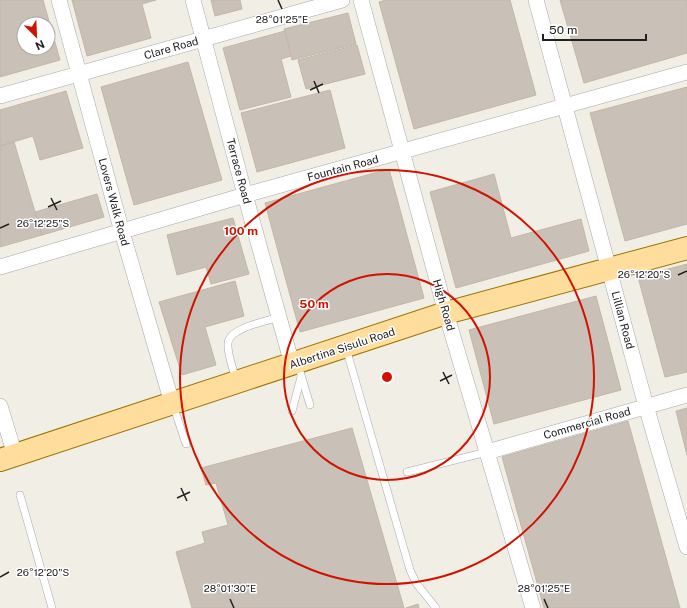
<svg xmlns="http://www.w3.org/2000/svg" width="687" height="608" viewBox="0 0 687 608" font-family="'Public Sans',sans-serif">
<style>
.building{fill:#c9c1b8;stroke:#c4b6a6;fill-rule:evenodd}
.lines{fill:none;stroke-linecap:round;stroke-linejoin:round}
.lane-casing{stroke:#a7a7a7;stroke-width:8}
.street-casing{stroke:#a7a7a7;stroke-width:16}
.primary-casing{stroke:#9b7600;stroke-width:24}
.lane{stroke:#fff;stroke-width:7}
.street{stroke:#fff;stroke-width:15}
.primary{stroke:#ffdd9c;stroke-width:22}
.ticks{fill:none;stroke:#202020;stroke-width:1.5}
.ring{fill:none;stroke:#cf1300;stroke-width:2}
.labels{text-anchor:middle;stroke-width:3;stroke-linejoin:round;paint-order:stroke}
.street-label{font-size:11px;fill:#202020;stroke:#fff}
.ticks-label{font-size:10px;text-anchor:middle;fill:#202020;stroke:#fff;stroke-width:3;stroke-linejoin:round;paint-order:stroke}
.centre{fill:#cf1300;stroke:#fff;stroke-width:2}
.ring-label{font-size:12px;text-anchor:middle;font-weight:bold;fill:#cf1300;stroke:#fff;stroke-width:3;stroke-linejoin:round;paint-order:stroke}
</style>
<rect width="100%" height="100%" fill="#f1eee5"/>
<g class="building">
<path d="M0 0H43L60 60 0 77ZM24 24H48V48H24Z"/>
<polygon points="72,0 156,0 142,4 151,38 87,56"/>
<polygon points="211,0 240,0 242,9 215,16"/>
<polygon points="386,0 510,0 536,95 414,129 379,2"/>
<polygon points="560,0 687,0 687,53 584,83"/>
<polygon points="348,13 356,44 292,60 284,29"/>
<polygon points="285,31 291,56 281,59 291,97 240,110 223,48"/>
<polygon points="357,45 365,74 306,89 298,60"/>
<polygon points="188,62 222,180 134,205 101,87"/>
<polygon points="687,87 687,224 625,241 590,113"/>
<polygon points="330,90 345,148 257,172 241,113"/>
<polygon points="66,91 83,148 40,160 33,136 0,146 0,110"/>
<polygon points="14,142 42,235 0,247 0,146"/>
<polygon points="389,169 424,298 300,332 265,203"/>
<polygon points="494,174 511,238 581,219 589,251 456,288 430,192"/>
<polygon points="97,194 104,217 42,235 35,212"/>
<polygon points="233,218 249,274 211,284 206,267 177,275 167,235"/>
<polygon points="687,264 687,372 665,377 638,277"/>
<polygon points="235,281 244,316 205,327 216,365 182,375 159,302"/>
<polygon points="596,296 621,390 494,424 469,330"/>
<polygon points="687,408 687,455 676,411"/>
<polygon points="628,421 680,608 544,608 502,457"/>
<polygon points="352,428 404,608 192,608 176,552 205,543 202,532 228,525 216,483 206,485 201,468"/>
<polygon points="418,604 419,608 406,608"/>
</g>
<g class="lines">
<g class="lane-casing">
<g id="lane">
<polyline points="346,348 410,570 416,583 436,608"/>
<polyline points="298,365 310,405"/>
<path d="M236 380C233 368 227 354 228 343 229 328 267 321 279 317"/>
<polyline points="173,405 186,444"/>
<polyline points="292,411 301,377"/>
<polyline points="407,472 487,452"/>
<polyline points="20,495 52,608"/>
</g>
</g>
<g class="street-casing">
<g id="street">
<polyline points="59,0 122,232 172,403"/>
<polyline points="193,0 245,195 292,364"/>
<polyline points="361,0 446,313 533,608"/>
<polyline points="536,0 646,406 687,547"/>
<polyline points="0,96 342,0"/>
<polyline points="0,267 245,195 687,72"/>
<polyline points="0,406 15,455"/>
<polyline points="487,452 687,395"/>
</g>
</g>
<g class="primary-casing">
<polyline id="primary" points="0,460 446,313 687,248"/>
</g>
<use href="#lane" class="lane"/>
<use href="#street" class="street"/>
<use href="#primary" class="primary"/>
</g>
<path class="ticks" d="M278 0 282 9M314 81 319 93M310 90 323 84M51 198 57 210M48 207 61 201M0 228 9 224M678 275 687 271M443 372 449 384M440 381 452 375M181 488 187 501M177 498 190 492M0 577 9 572M230 599 234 608M544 599 548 608"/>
<g class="ring">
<circle cx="387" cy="377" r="103"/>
<circle cx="387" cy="377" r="207"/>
</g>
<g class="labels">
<g class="street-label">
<text transform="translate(171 48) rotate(-16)" y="4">Clare Road</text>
<text transform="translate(343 168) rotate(-15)" y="4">Fountain Road</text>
<text transform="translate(239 171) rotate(75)" y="4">Terrace Road</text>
<text transform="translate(114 202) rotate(75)" y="4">Lovers Walk Road</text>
<text transform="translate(444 305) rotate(74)" y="4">High Road</text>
<text transform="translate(623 320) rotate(75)" y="4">Lillian Road</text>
<text transform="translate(342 348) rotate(-18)" y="4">Albertina Sisulu Road</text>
<text transform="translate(587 423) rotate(-16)" y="4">Commercial Road</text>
</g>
</g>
<g class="ticks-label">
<text x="282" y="23">28°01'25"E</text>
<text x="43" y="227">26°12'25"S</text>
<text x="644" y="278">26°12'20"S</text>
<text x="43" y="576">26°12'20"S</text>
<text x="230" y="592">28°01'30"E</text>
<text x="544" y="592">28°01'25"E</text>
</g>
<circle cx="387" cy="377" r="6" class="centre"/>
<g class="ring-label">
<text x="241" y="235">100 m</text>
<text x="314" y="308">50 m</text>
</g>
<g transform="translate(36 36) rotate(156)"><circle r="19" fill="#ffffff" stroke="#a6a6a6"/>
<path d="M0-3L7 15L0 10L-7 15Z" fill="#cf1300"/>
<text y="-6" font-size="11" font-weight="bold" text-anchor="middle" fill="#202020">N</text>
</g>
<path d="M543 34v6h103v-6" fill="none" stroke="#202020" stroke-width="2"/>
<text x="549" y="34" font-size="12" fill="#202020" stroke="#ffffff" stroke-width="3" paint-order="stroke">50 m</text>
</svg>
